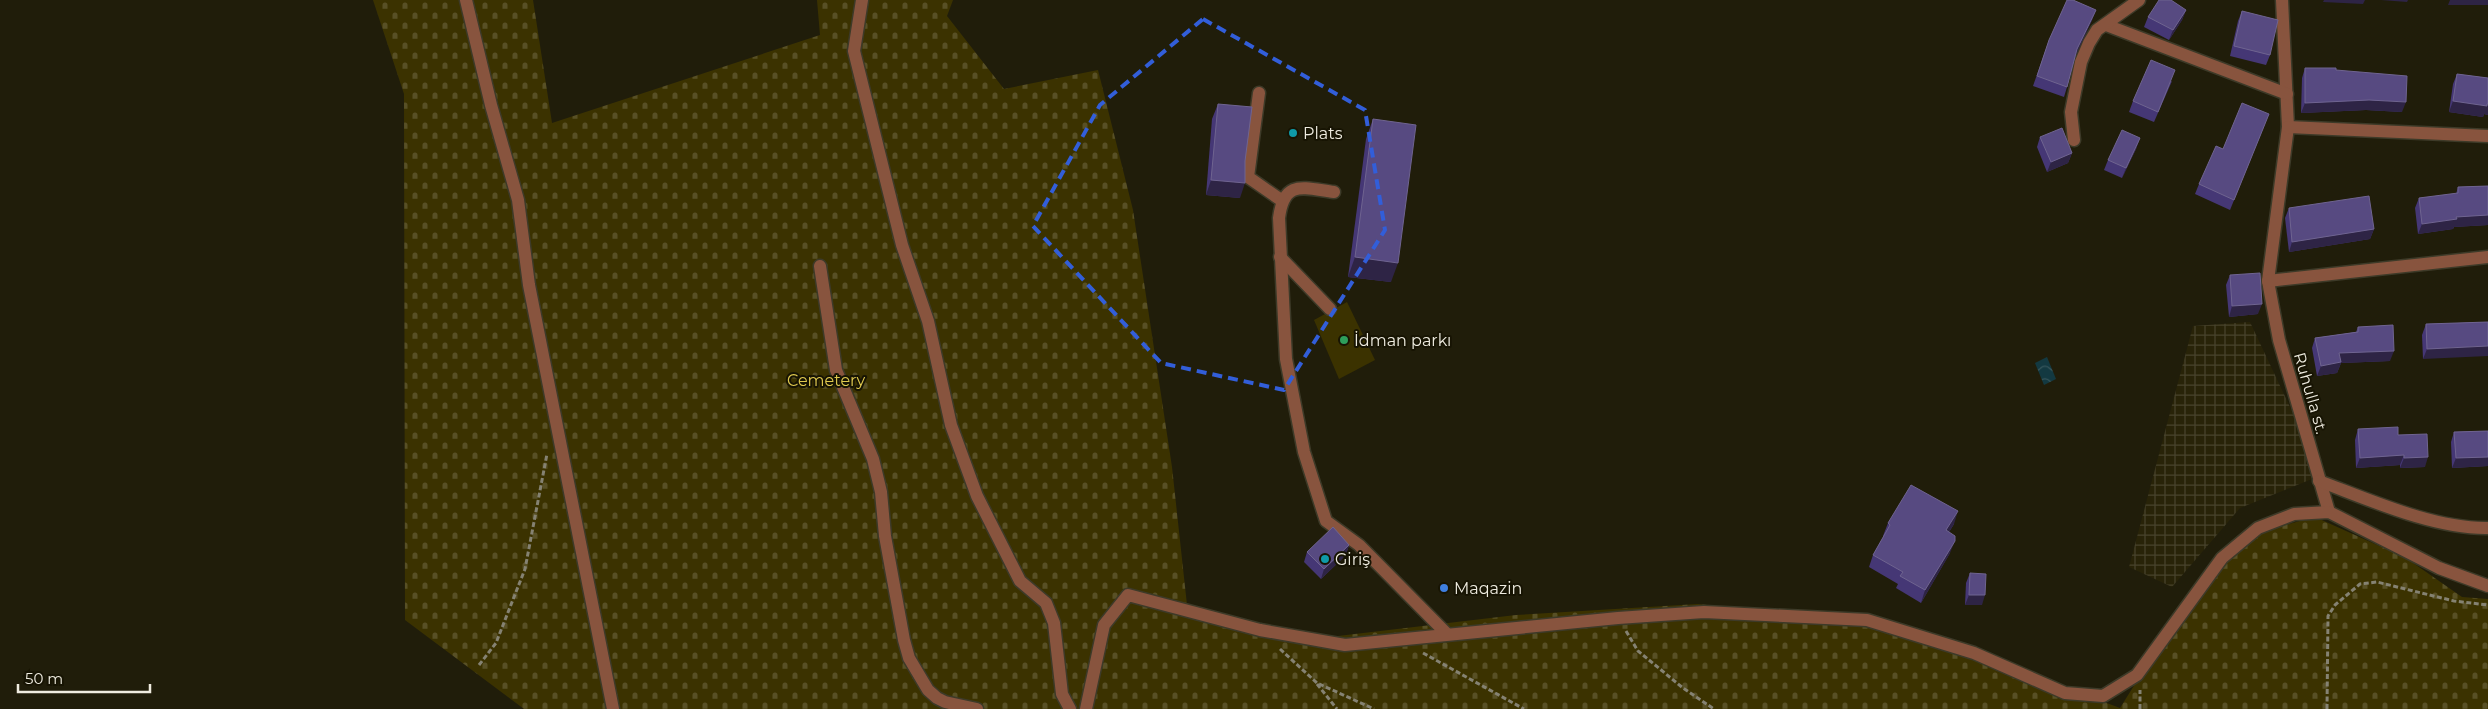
<svg xmlns="http://www.w3.org/2000/svg" width="2488" height="709" viewBox="0 0 2488 709" font-family="Montserrat,sans-serif">
<style>
.industrial{fill:url(#industrial-grid)}
.cemetery{fill:url(#cemetery-stones)}
.pitch{fill:#3b3200}
.water{fill:url(#water-waves)}
.lines{fill:none;stroke-linecap:round;stroke-linejoin:round}
.minor-casing{stroke:#3d3a28;stroke-width:15}
.path{stroke:#858272;stroke-width:3;stroke-dasharray:5 2.5;stroke-linecap:butt}
.minor{stroke:#88543e;stroke-width:12}
.wall{fill:#453775}
.shaded-wall{fill:#2e2445}
.building{fill:#574a81;stroke:#6f6490}
.marked{fill:none;stroke:#325ed9;stroke-width:4;stroke-dasharray:10 6;stroke-linejoin:round}
.culture-dot{fill:#0f9aa8;stroke:#171403;stroke-width:2}
.leisure-dot{fill:#2e9e5b;stroke:#171403;stroke-width:2}
.shop-dot{fill:#3f7fe0;stroke:#171403;stroke-width:2}
.labels{text-anchor:middle;stroke-width:4;stroke-linejoin:round;paint-order:stroke}
.poi-label{font-size:16px;fill:#efece0;stroke:#171403;text-anchor:start}
.park-label{font-size:16px;fill:#e1ca4f;stroke:#171403}
.street-label{font-size:16px;fill:#efece0;stroke:#171403}
</style>
<defs>
<pattern id="industrial-grid" width="8" height="8" patternUnits="userSpaceOnUse" patternTransform="scale(1.25)"><rect width="8" height="8" fill="#282308"/><path d="M0 4h8M4 0v8" fill="none" stroke="#48432c"/></pattern>
<pattern id="cemetery-stones" width="16" height="16" patternUnits="userSpaceOnUse" patternTransform="scale(1.25)"><rect width="16" height="16" fill="#3b3200"/><path d="M2 7V4a2 2 0 0 1 4 0v3zM10 15v-3a2 2 0 0 1 4 0v3z" fill="#585025"/></pattern>
<pattern id="water-waves" width="16" height="10" patternUnits="userSpaceOnUse" patternTransform="scale(1.25)"><rect width="16" height="10" fill="#133941"/><path d="M0 5q4-4 8 0t8 0" fill="none" stroke="#36565c"/></pattern>
</defs>
<rect width="100%" height="100%" fill="#201d0a"/>
<polygon class="industrial" points="2250,322 2297,422 2312,479 2240,508 2172,587 2129,567 2193,326"/>
<polygon class="cemetery" points="373,0 533,0 552,123 820,35 817,0 953,0 947,16 1004,89 1098,70 1133,210 1172,467 1187,605 1287,642 1516,615 1698,604 1904,627 2120,708 2182,609 2235,543 2277,527 2315,517 2406,558 2462,597 2488,599 2488,709 524,709 405,620 404,94"/>
<polygon class="pitch" points="1347,302 1375,360 1339,379 1314,320"/>
<polygon class="water" points="2047,357 2056,379 2044,385 2035,363"/>
<g class="lines">
<g class="minor-casing">
<g id="minor">
<polyline points="466,0 491,105 518,200 529,285 613,709"/>
<polyline points="862,0 854,51 902,245 928,321 951,425 977,496 1020,581 1046,603 1054,623 1062,694 1070,709"/>
<polyline points="2282,0 2288,127 2268,281 2279,340 2329,512"/>
<polyline points="2106,25 2287,94"/>
<polyline points="1259,93 1248,177 1281,200"/>
<polyline points="2288,127 2488,136"/>
<polyline points="2074,140 2071,112 2081,62 2089,43 2097,30 2139,0"/>
<path d="M1334 192C1303 188 1284 179 1279 218L1286 359 1304 452 1326 521 1359 545 1447 634"/>
<polyline points="1280,257 1330,309"/>
<polyline points="820,266 836,370 873,459 881,492 885,536 904,640 909,658 928,690 937,698 945,702 977,709"/>
<polyline points="2268,281 2488,257"/>
<path d="M2319 481C2370 500 2434 529 2488 528"/>
<polyline points="1086,709 1104,625 1128,595 1260,630 1345,645 1618,618 1704,612 1867,620 1974,653 2065,693 2103,696 2137,675 2222,558 2258,528 2294,514 2329,512 2439,568 2488,586"/>
</g>
</g>
<g class="path">
<polyline points="1626,631 1638,651 1683,688 1714,709"/>
<polyline points="1280,649 1317,683 1374,709"/>
<polyline points="1423,653 1524,709"/>
<polyline points="479,665 496,643 525,569 547,454"/>
<polyline points="1317,684 1337,709"/>
<polyline points="2140,709 2140,690"/>
<polyline points="2327,709 2328,616 2335,605 2360,584 2377,582 2454,601 2488,605"/>
</g>
<use href="#minor" class="minor"/>
</g>
<g class="wall">
<polygon points="2096,10 2092,20 2076,54 2067,87 2064,97 2033,86 2049,40"/>
<polygon points="2186,10 2182,20 2169,40 2144,27 2148,17"/>
<polygon points="2242,11 2270,55 2266,65 2230,56 2238,21"/>
<polygon points="2305,68 2336,70 2402,112 2366,110 2301,113 2302,78"/>
<polygon points="2457,74 2488,78 2488,115 2484,114 2483,117 2449,112 2453,84"/>
<polygon points="2172,81 2154,122 2129,112 2133,101"/>
<polygon points="1218,104 1240,198 1206,195 1212,119"/>
<polygon points="1373,119 1391,282 1348,277 1366,139"/>
<polygon points="2265,124 2230,210 2195,194 2199,184 2223,149"/>
<polygon points="2040,137 2072,153 2068,163 2047,172 2037,147"/>
<polygon points="2140,138 2136,149 2122,178 2104,170 2108,160"/>
<polygon points="2488,186 2488,225 2454,227 2453,229 2418,234 2415,208 2419,198 2456,194 2458,187"/>
<polygon points="2289,208 2374,229 2370,239 2289,252 2285,218"/>
<polygon points="2230,275 2258,314 2229,317 2226,285"/>
<polygon points="2488,322 2423,359 2422,335 2426,324"/>
<polygon points="2358,327 2390,361 2341,363 2337,373 2317,376 2312,348 2315,338 2356,332"/>
<polygon points="2358,429 2398,435 2425,467 2400,468 2400,465 2356,468 2355,440"/>
<polygon points="2488,431 2488,466 2452,468 2451,442 2454,432"/>
<polygon points="1888,523 1954,524 1949,532 1950,553 1921,603 1896,588 1898,584 1869,567 1873,555 1884,536 1883,536"/>
<polygon points="1349,545 1346,555 1321,579 1304,562 1307,552"/>
<polygon points="1970,573 1982,605 1965,605 1966,583"/>
</g>
<g class="shaded-wall">
<polygon points="2324,0 2365,0 2363,4 2323,2"/>
<polygon points="2381,0 2408,0 2407,2"/>
<polygon points="2450,0 2488,0 2488,5 2448,5"/>
<polygon points="2096,10 2092,20 2074,59 2077,49"/>
<polygon points="2186,10 2182,20 2169,40 2173,30"/>
<polygon points="2369,100 2406,102 2402,112 2366,110 2301,113 2305,103"/>
<polygon points="2453,101 2488,104 2488,115 2484,114 2483,117 2449,112"/>
<polygon points="2140,138 2136,149 2122,178 2126,168"/>
<polygon points="2072,153 2068,163 2047,172 2051,162"/>
<polygon points="1211,180 1245,183 1240,198 1206,195"/>
<polygon points="2488,215 2488,225 2454,227 2453,229 2418,234 2422,224 2456,217"/>
<polygon points="2374,229 2370,239 2289,252 2292,242"/>
<polygon points="1355,257 1398,263 1391,282 1348,277"/>
<polygon points="2262,304 2258,314 2229,317 2232,306"/>
<polygon points="2488,346 2488,356 2423,359 2427,349"/>
<polygon points="2394,351 2390,361 2341,363 2337,373 2317,376 2321,366 2339,353"/>
<polygon points="2404,455 2400,465 2356,468 2360,458"/>
<polygon points="2428,457 2425,467 2400,468 2404,458"/>
<polygon points="2488,457 2488,466 2452,468 2456,458"/>
<polygon points="1958,511 1954,524 1942,543 1946,530"/>
<polygon points="1955,541 1950,553 1921,603 1925,590"/>
<polygon points="1349,545 1346,555 1321,579 1324,569"/>
<polygon points="1969,595 1985,595 1982,605 1965,605"/>
</g>
<g class="building">
<polygon points="2067,0 2073,0 2096,10 2077,49 2067,87 2037,76 2049,40"/>
<polygon points="2159,0 2171,0 2186,10 2173,30 2148,17"/>
<polygon points="2242,11 2278,20 2270,55 2234,46"/>
<polygon points="2151,60 2175,70 2158,112 2133,101"/>
<polygon points="2305,68 2336,68 2336,70 2407,76 2406,102 2369,100 2305,103"/>
<polygon points="2457,74 2488,78 2488,104 2487,104 2487,106 2453,101"/>
<polygon points="2242,103 2269,114 2234,200 2199,184 2216,146 2223,149"/>
<polygon points="1218,104 1252,107 1245,161 1245,183 1211,180"/>
<polygon points="1373,119 1416,125 1398,263 1355,257"/>
<polygon points="2062,128 2072,153 2051,162 2040,137"/>
<polygon points="2122,130 2140,138 2126,168 2108,160"/>
<polygon points="2488,186 2488,215 2456,217 2457,219 2422,224 2419,198 2458,193 2458,187"/>
<polygon points="2369,196 2374,229 2292,242 2289,208"/>
<polygon points="2260,273 2262,304 2232,306 2230,275"/>
<polygon points="2488,322 2488,346 2427,349 2426,324"/>
<polygon points="2393,325 2394,351 2339,353 2341,362 2321,366 2315,338 2358,332 2358,327"/>
<polygon points="2398,427 2398,435 2427,434 2428,457 2404,458 2404,455 2360,458 2358,429"/>
<polygon points="2488,431 2488,457 2456,458 2454,432"/>
<polygon points="1911,485 1958,511 1946,530 1955,536 1955,541 1925,590 1900,576 1903,572 1873,555 1890,525 1888,523"/>
<polygon points="1333,527 1349,545 1324,569 1307,552"/>
<polygon points="1970,573 1986,574 1985,595 1969,595"/>
</g>
<path class="marked" d="M1203 19 1365 110 1385 230 1284 390 1161 363 1033 226 1100 105Z"/>
<g class="culture-dot">
<circle cx="1293" cy="133" r="5"/>
<circle cx="1325" cy="559" r="5"/>
</g>
<circle class="leisure-dot" cx="1344" cy="340" r="5"/>
<circle class="shop-dot" cx="1444" cy="588" r="5"/>
<g class="labels">
<g class="poi-label">
<text x="1303" y="139">Plats</text>
<text x="1354" y="346">İdman parkı</text>
<text x="1335" y="565">Giriş</text>
<text x="1454" y="594">Maqazin</text>
</g>
<g class="park-label">
<text x="826" y="386">Cemetery</text>
</g>
<g class="street-label">
<text transform="translate(2311 393) rotate(74)" y="6">Ruhulla st.</text>
</g>
</g>
<path d="M18 684v8h132v-8" fill="none" stroke="#efece0" stroke-width="2.5"/>
<text x="25" y="684" font-size="15" fill="#efece0" stroke="#171403" stroke-width="4" paint-order="stroke">50 m</text>
</svg>
